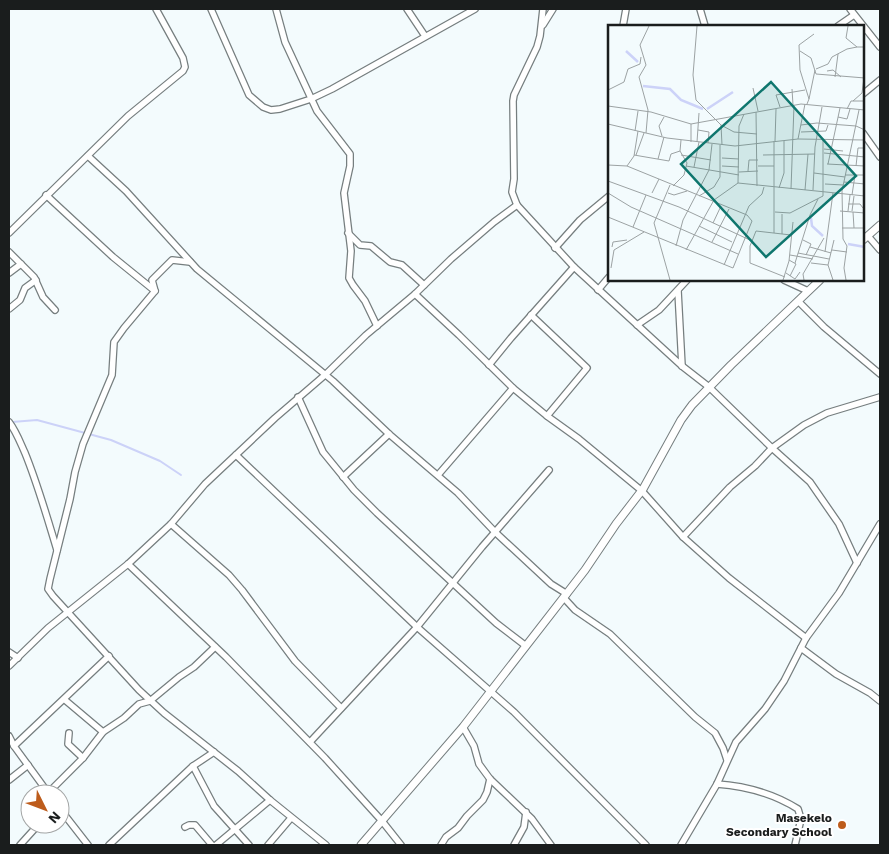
<svg xmlns="http://www.w3.org/2000/svg" width="889" height="854" viewBox="0 0 889 854" font-family="'Work Sans',sans-serif">
<style>
.lines{fill:none;stroke-linecap:round;stroke-linejoin:round}
.stream{stroke:#ccd2f8;stroke-width:2}
.minor-casing{stroke:#767e7f;stroke-width:8}
.tertiary-casing{stroke:#767e7f;stroke-width:9}
.minor{stroke:#fff;stroke-width:5.5}
.tertiary{stroke:#fff;stroke-width:7}
.poi-dot{fill:#bd5c1c;stroke:#fff;stroke-width:2}
.labels{text-anchor:middle;stroke-width:4;stroke-linejoin:round;paint-order:stroke}
.poi-label{font-size:12px;font-weight:bold;fill:#1a1d1d;stroke:#fff;text-anchor:end}
.inset-river{fill:none;stroke:#ccd2f8;stroke-width:2.5}
.inset-road{fill:none;stroke:#9ca2a3;stroke-width:1}
.view{fill:#0f766e;fill-opacity:0.15;stroke:#0f766e;stroke-width:2.5}
.inset-edge{fill:none;stroke:#1a1d1d;stroke-width:2.5}
</style>
<rect width="100%" height="100%" fill="#f3fbfd"/>
<g class="lines">
<polyline class="stream" points="12,422 37,420 111,440 160,461 181,475"/>
<g class="minor-casing">
<g id="minor">
<polyline points="211,9 249,95 263,107 271,110 280,109 311,99 332,89 475,9"/>
<polyline points="276,9 285,42 317,111 350,154 350,166 344,193 351,251 349,278 353,285 365,301 377,326"/>
<polyline points="407,9 425,36"/>
<polyline points="543,9 540,36 537,47 514,95 513,101 514,179 512,192 517,205 574,267 682,366 709,387 772,448 810,482 839,524 857,563"/>
<polyline points="700,9 705,26"/>
<polyline points="850,9 880,47"/>
<polyline points="543,25 553,9"/>
<polyline points="623,26 626,9"/>
<polyline points="838,26 854,15"/>
<polyline points="863,94 880,80"/>
<polyline points="863,133 880,157"/>
<polyline points="88,156 126,191 197,269 333,381 389,434 458,493 495,532 551,584 567,594"/>
<polyline points="46,195 113,257 155,291"/>
<polyline points="9,233 128,116 183,71 185,67 183,58 156,9"/>
<polyline points="348,233 360,245 371,246 390,262 402,265 424,285"/>
<polyline points="868,236 880,250"/>
<polyline points="555,248 580,220 609,196"/>
<polyline points="9,252 34,277 43,297 55,310"/>
<polyline points="190,262 172,260 152,280 155,291 124,328 114,342 112,375 83,444 75,472 70,499 50,579 48,589 53,596 139,690 164,713 238,771 270,800 326,845"/>
<polyline points="9,273 21,264"/>
<polyline points="784,280 808,291"/>
<polyline points="598,290 609,277"/>
<polyline points="678,291 682,366"/>
<polyline points="415,294 459,335 513,388 547,416 579,439 642,491 683,537 729,578 806,638"/>
<polyline points="798,301 824,327 880,374"/>
<polyline points="9,309 20,300 25,288 36,280"/>
<polyline points="531,315 587,368 547,416"/>
<polyline points="637,325 659,310 687,280"/>
<polyline points="489,365 511,338 574,267"/>
<polyline points="298,397 323,452 354,490 377,513 496,623 526,646"/>
<path d="M9 422C16 431 20 442 25 453 38 485 47 517 57 550"/>
<polyline points="236,455 417,627 514,712 646,845"/>
<polyline points="438,475 513,388"/>
<polyline points="343,477 389,434"/>
<polyline points="171,524 229,575 242,590 295,661 341,708"/>
<polyline points="683,537 730,487 755,466 772,448 804,425 827,413 880,397"/>
<polyline points="128,564 226,657 325,758 382,821 401,845"/>
<polyline points="564,598 575,610 610,634 695,717 715,733 723,748 727,760"/>
<polyline points="801,648 836,674 870,693 880,701"/>
<polyline points="9,652 18,658"/>
<polyline points="9,666 48,628 128,564 171,524 205,484 275,418 325,375 366,335 415,294 451,259 494,222 517,205"/>
<polyline points="65,700 103,732"/>
<polyline points="463,727 474,746 479,764 490,779 532,819 551,845"/>
<polyline points="69,733 68,744 83,758"/>
<polyline points="9,736 14,746 49,794"/>
<polyline points="310,742 417,627 482,547 549,470"/>
<polyline points="14,746 109,656"/>
<polyline points="193,766 214,806 249,845"/>
<polyline points="9,780 28,765"/>
<path d="M717 784C745 786 774 794 798 809L801 819 795 845"/>
<polyline points="48,793 83,758 103,732 124,718 139,704 150,701 179,677 194,667 215,647"/>
<polyline points="60,809 88,845"/>
<polyline points="185,827 189,825 195,825 212,845"/>
<polyline points="20,845 39,824"/>
<polyline points="109,845 193,766 214,752"/>
<polyline points="216,845 270,800"/>
<polyline points="268,845 291,818"/>
<polyline points="441,845 446,837 458,828 467,816 483,800 487,792 490,779"/>
<polyline points="514,845 524,827 526,812"/>
<polyline points="681,845 717,784 736,742 765,709 784,681 806,638 839,593 880,524"/>
</g>
</g>
<g class="tertiary-casing">
<g id="tertiary">
<polyline points="863,240 880,225"/>
<polyline points="361,845 463,727 585,570 616,524 643,489 681,420 692,405 731,365 820,280"/>
</g>
</g>
<use href="#minor" class="minor"/>
<use href="#tertiary" class="tertiary"/>
</g>
<circle class="poi-dot" cx="842" cy="825" r="5"/>
<g class="labels">
<g class="poi-label">
<text x="832" y="822">Masekelo<tspan x="832" dy="14">Secondary School</tspan></text>
</g>
</g>
<g transform="translate(608 25)">
<rect width="256" height="256" fill="#f3fbfd"/>
<path class="inset-river" d="M18 26 30 37M35 61 62 64 73 75 95 84M99 84 125 67M203 193 204 201 215 211M240 219 257 222"/>
<path class="inset-road" d="M89 1 85 50 88 75 113 100 114 120M240 1 238 13 249 22H257M192 26 203 33 208 49 257 53M208 44 220 39 224 32 239 24 249 22M219 46 225 45 233 52M227 52 230 29M145 63 150 86M184 64 185 80M0 65 16 57 20 44 32 39 33 32M201 74 207 45M245 76 254 68 256 53M199 79 201 74 192 45 191 20 206 9M0 81 43 87 83 99 193 79 257 85M172 82 168 70 197 65M239 84 243 76H257M148 87 149 161M230 92 239 94 242 84M0 99 59 113 127 121 190 114 257 115M113 100 126 107 149 109M193 100 209 98 248 101 257 105M90 105 101 107 100 118M27 106 30 86M193 107 218 106 220 100M38 108 40 85 31 52 38 40 32 20 41 1M54 111 51 101 56 92M190 114 197 79M167 116 168 84M83 117V99M89 117 91 88M216 124 235 126M216 128 257 132M26 130 61 136 63 129 72 126 73 115M28 130 36 108M73 130 103 135M155 130 207 129M114 133 131 134M50 134 56 112M219 139 257 141M220 139 232 83M0 140 19 141 139 190 144 196 125 243 0 192M19 141 26 131 30 106M78 141 131 150M114 141 131 142M150 141H166M248 141 250 123H257M86 142 91 117M140 146 141 135H150M131 147 150 146M206 148 237 152M237 150H257M0 156 71 182 144 216M236 157 257 159M130 158 257 171M217 159 235 160M65 161 76 150 79 138 72 126M171 163 176 148V116M183 164 186 80M197 165 200 129M205 165 207 122 214 82M0 168 23 182 130 229M44 168 51 154M60 168 66 170 79 166M244 170 247 150M91 171 106 162 112 152V120M240 179H252L255 183M232 186 257 188M240 186 242 170M244 186 246 171M167 187 182 188 215 171V114M245 187 246 203M174 189V209M105 198 113 181M91 201 124 217M25 202 38 170M234 203H257M166 208V116M195 215 203 219 198 230M104 217 121 184M68 221 75 195 101 145 104 119M4 222 5 217 19 215M202 222 223 228M78 225 106 175 130 158 131 101 136 89M224 225 239 227M217 227 225 168M190 228 221 234M182 230 205 234M181 235 188 239 182 251M187 238 202 190 210 174M203 238 220 240M116 240 141 181 154 169 156 162M3 243 6 225 36 207M178 248 187 254 192 247M177 252 142 238V221L148 206 183 210M62 255 46 198 62 160M175 255 181 236 185 197M196 255 195 249 216 213M225 255 220 240 226 215M238 255 236 243 239 221 235 214 234 166 251 85"/>
<path class="view" d="M163 57 248 151 158 232 73 139Z"/>
<rect width="256" height="256" class="inset-edge"/>
</g>
<rect width="889" height="854" fill="none" stroke="#1a1d1d" stroke-width="20"/>
<g transform="translate(45 809) rotate(132)"><circle r="24" fill="#ffffff" stroke="#a3a5a5"/>
<path d="M0-4L9 19L0 12L-9 19Z" fill="#bd5c1c"/>
<text y="-8" font-size="14" font-weight="bold" text-anchor="middle" fill="#1a1d1d">N</text>
</g>
</svg>
